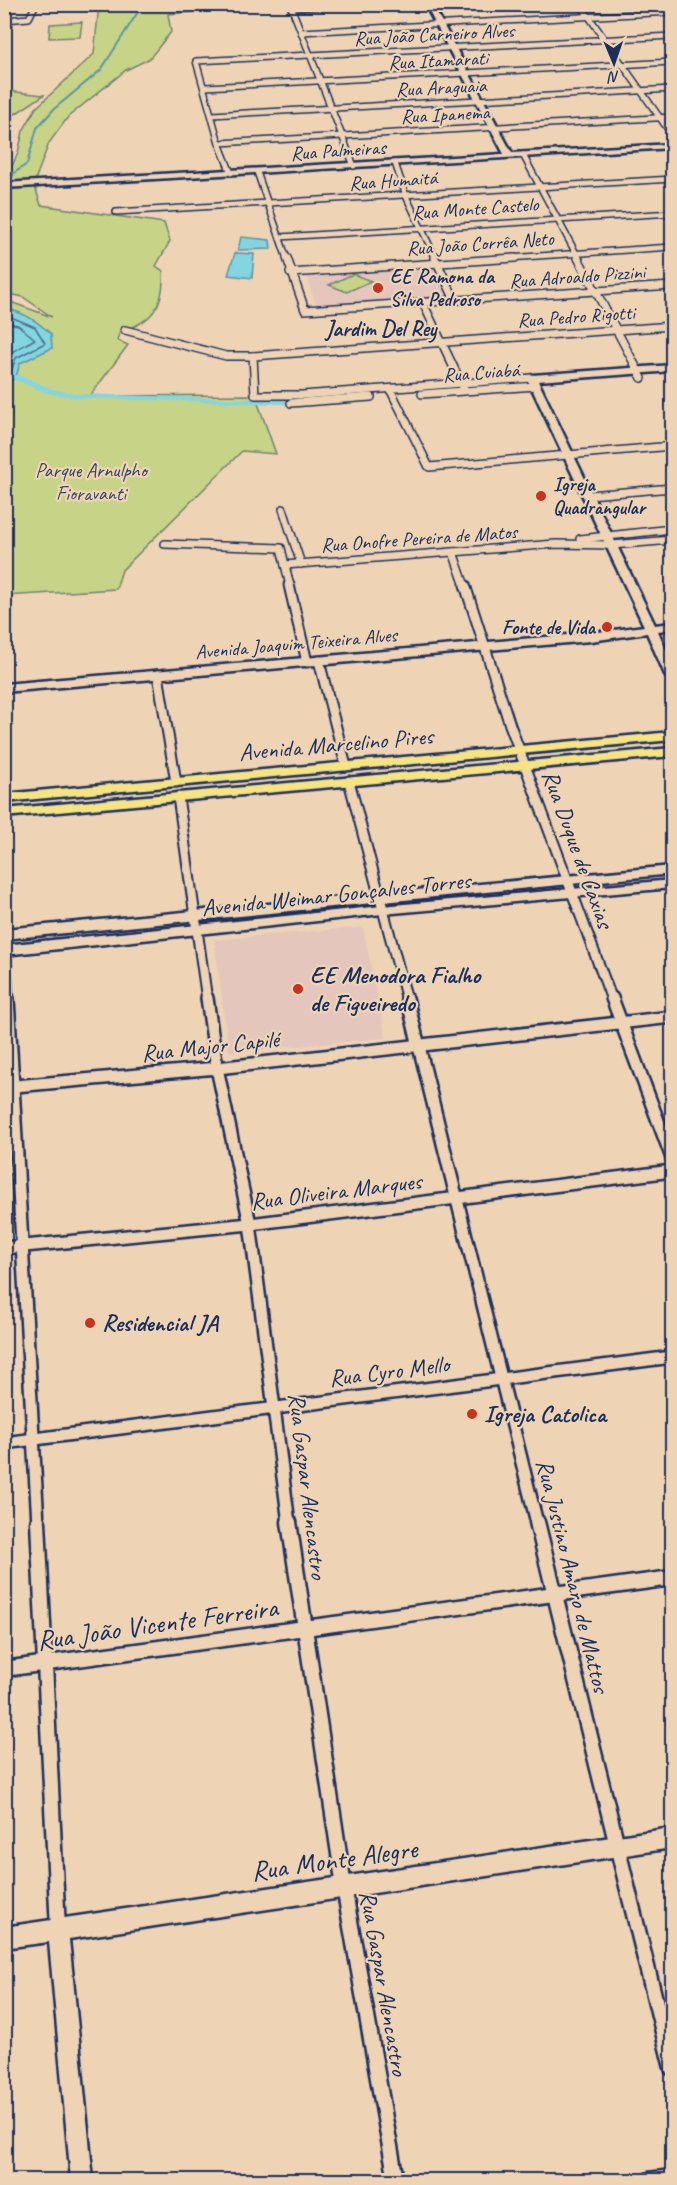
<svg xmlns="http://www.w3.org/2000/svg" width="677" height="2185" viewBox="0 0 677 2185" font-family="Caveat,sans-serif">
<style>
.built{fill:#e5c6bc}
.green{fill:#c7d386;stroke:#718172;stroke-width:1.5}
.water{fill:#84d5df;stroke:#5a93ab;stroke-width:1.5}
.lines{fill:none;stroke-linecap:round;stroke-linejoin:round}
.shore{stroke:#457192;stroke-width:1.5}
.stream{stroke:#5a93ab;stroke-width:2}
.canal{fill:#84d5df;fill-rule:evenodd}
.street-far4-casing{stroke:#1b2f5e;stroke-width:8}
.street-far3-casing{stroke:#1b2f5e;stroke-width:10}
.street-far2-casing{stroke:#1b2f5e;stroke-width:13}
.street-far1-casing{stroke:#1b2f5e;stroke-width:16}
.street-casing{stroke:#1b2f5e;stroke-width:19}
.secondary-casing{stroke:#1b2f5e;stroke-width:5}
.primary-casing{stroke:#1b2f5e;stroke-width:5}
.street-far4{stroke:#eed4b5;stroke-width:5}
.street-far3{stroke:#eed4b5;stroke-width:7}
.street-far2{stroke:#eed4b5;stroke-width:9}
.street-far1{stroke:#eed4b5;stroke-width:11}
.street{stroke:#eed4b5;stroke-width:14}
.secondary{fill:#eed4b5;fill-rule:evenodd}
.primary{fill:#f6e381;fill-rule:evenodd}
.poi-dot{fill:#c8321e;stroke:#eed4b5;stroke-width:2}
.labels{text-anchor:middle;stroke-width:4.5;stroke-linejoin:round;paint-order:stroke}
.far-street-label{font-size:20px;fill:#1b2f5e;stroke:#eed4b5}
.far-poi-label{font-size:20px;font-weight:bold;fill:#1b2f5e;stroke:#eed4b5;text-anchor:start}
.far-park-label{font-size:20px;fill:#354864;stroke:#eed4b5}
.far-neighbourhood-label{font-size:22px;font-weight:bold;fill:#1b2f5e;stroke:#eed4b5}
.street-label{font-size:24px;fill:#1b2f5e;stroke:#eed4b5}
.poi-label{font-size:24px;font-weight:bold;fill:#1b2f5e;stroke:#eed4b5;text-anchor:start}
.near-street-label{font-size:28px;fill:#1b2f5e;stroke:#eed4b5}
</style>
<rect width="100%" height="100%" fill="#eed4b5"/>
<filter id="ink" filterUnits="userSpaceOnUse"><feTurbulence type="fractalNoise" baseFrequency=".0167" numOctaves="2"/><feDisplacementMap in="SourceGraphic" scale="12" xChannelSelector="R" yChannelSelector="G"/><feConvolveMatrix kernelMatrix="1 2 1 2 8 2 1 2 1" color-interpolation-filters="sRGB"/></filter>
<g filter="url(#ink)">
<g class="built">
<polygon points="437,268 451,299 317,309 307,277"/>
<polygon points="363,927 386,1038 229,1052 214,940"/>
</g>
<g class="green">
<polygon points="99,5 290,5 168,14 171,32 149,59 126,70 68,117 49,143 34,183 5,184 4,173 11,168 18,153 23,131 36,108 94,54"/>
<polygon points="82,22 80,37 49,38 50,24"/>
<polygon points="7,91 44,95 9,118 5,118 5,92"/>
<path d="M35 187 41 205 164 223 170 241 156 266 163 271C165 305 152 323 120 331L117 340 128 345 90 396 255 395 276 454 242 451 122 570 116 589 5 596V300L52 317 23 297 5 293V188Z"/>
<polygon points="353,274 371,281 347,292 329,285"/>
<polygon points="368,902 371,905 367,908 210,923 207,921"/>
</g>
<g class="water">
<polygon points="241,237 270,240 271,249 238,250"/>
<polygon points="235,253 254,254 252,278 228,275"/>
<path d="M5 308C24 313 36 320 51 334L52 348 20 363 16 377 5 386Z"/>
</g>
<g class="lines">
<g class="shore">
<polyline points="4,314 35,327 45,343 16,358 10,374 4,378"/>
<polyline points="4,322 18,325 35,339 12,352 4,363"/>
</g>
<g class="stream">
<polyline points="10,181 14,173 27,164 37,128 54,109 101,70 143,4"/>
<polyline points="4,221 11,207 11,193"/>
</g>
<polygon class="canal" points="13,375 19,375 52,389 79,394 285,400 289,402 285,404 79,398 47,393 13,379"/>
<g class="street-far4-casing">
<g id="street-far4">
<polyline points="290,4 354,166"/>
<polyline points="580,4 672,135"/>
<polyline points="291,8 364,4"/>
<polyline points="4,20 29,18 36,4"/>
<polyline points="301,32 672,12"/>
<polyline points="205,87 672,62"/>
<polyline points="212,115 672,89"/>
<polyline points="219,143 672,117"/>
<polyline points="523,155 579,259"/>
<polyline points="395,163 406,196 436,259"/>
<polyline points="257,172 287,259"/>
<polyline points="231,173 219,143 196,61 672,36"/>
<polyline points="116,212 672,179"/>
<polyline points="280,237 672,213"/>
<polyline points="493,259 672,247"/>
</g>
</g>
<g class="street-far3-casing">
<g id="street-far3">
<polyline points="287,258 305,310 672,286"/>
<polyline points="435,258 455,300"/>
<polyline points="578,258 642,378"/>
<polyline points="290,273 515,258"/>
<polyline points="423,303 464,389"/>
<polyline points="125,330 226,356 253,356 672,326"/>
<polyline points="253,356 255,395 302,395 532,378"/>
<polyline points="390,389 429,467 672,446"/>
<polyline points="422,394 536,386"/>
<polyline points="291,403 371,397"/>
<polyline points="589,495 672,488"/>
<polyline points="283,509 301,564"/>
<polyline points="580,539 672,529"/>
<polyline points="165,544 281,548 290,586"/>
<polyline points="453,552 465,586"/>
<polyline points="285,565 556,544 612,545 672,540"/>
</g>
</g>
<g class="street-far2-casing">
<g id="street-far2">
<polyline points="289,585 307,662"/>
<polyline points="465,585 510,725 612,1000"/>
<polyline points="319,661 346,766"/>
<polyline points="158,675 176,782"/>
<polyline points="349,781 407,1000"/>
<polyline points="178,797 207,1000"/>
<polyline points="4,933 8,1000"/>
</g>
</g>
<g class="street-far1-casing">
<g id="street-far1">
<polyline points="8,998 38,1523"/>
<polyline points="207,998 217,1068 250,1224 289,1523"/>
<polyline points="407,998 537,1523"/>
<polyline points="612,998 672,1158"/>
<polyline points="4,1087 217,1068 672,1017"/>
<polyline points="4,1248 250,1224 672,1171"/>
<polyline points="4,1443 672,1357"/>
</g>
</g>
<g class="street-casing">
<g id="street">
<polyline points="38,1522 58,1929"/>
<polyline points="289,1522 344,1887 396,2180"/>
<polyline points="537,1522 672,2068"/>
<polyline points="4,1669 672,1578"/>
<polyline points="649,2180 672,2177"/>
</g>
</g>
<g class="secondary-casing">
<g id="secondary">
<polygon points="425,4 432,4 512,153 672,144 672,148 4,188 4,183 504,154"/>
<polygon points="672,365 672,371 538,381 655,625 672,623 672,629 658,631 672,664 672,680 666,677 647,633 591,641 4,692 4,684 591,633 644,626 527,378 532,375"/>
<polygon points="672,866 672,874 4,939 4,929"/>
<polygon points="672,880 672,888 382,914 4,955 4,945 382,906"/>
<polygon points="672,1828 672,1848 69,1939 93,2180 71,2180 49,1942 4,1948 4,1927"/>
</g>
</g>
<g class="primary-casing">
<g id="primary">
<polygon points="672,732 672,740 4,802 4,794"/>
<polygon points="672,748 672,756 4,817 4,809"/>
</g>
</g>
<use href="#street-far4" class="street-far4"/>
<use href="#street-far3" class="street-far3"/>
<use href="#street-far2" class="street-far2"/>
<use href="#street-far1" class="street-far1"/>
<use href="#street" class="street"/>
<use href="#secondary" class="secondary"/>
<use href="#primary" class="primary"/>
</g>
</g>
<g class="poi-dot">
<circle cx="378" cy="288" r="6"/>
<circle cx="541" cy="496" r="6"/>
<circle cx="607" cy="627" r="6"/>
<circle cx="298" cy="989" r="6"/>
<circle cx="90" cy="1323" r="6"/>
<circle cx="472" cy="1414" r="6"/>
</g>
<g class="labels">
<g class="far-street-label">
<text transform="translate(434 34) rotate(-3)" y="7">Rua João Carneiro Alves</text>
<text transform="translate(438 60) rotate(-3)" y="7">Rua Itamarati</text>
<text transform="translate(441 87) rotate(-3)" y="7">Rua Araguaia</text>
<text transform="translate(445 114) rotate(-3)" y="7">Rua Ipanema</text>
<text transform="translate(338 150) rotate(-4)" y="7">Rua Palmeiras</text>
<text transform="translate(393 180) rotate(-4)" y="7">Rua Humaitá</text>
<text transform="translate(475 208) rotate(-4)" y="7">Rua Monte Castelo</text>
<text transform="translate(480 243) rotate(-4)" y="7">Rua João Corrêa Neto</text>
<text transform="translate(577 276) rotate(-4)" y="7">Rua Adroaldo Pizzini</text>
<text transform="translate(576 316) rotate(-4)" y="7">Rua Pedro Rigotti</text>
<text transform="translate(481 372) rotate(-4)" y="7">Rua Cuiabá</text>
<text transform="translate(419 538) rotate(-4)" y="7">Rua Onofre Pereira de Matos</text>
<text transform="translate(296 643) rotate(-5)" y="7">Avenida Joaquim Teixeira Alves</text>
</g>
<g class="far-poi-label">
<text x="390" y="283">EE Ramona da<tspan x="390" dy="23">Silva Pedroso</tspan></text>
<text x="553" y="491">Igreja<tspan x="553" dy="23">Quadrangular</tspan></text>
<text x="595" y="634" text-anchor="end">Fonte de Vida</text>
</g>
<g class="far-park-label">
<text x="91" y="477">Parque Arnulpho<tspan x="91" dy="23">Fioravanti</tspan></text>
</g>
<g class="far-neighbourhood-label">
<text x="381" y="336">Jardim Del Rey</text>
</g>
<g class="street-label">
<text transform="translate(336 744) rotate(-5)" y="8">Avenida Marcelino Pires</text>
<text transform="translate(578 849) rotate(70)" y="8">Rua Duque de Caxias</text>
<text transform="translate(336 894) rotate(-6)" y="8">Avenida Weimar Gonçalves Torres</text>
<text transform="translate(210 1046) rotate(-6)" y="8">Rua Major Capilé</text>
<text transform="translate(336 1191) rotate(-7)" y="8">Rua Oliveira Marques</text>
<text transform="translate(389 1371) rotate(-7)" y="8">Rua Cyro Mello</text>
<text transform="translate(308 1486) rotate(83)" y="8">Rua Gaspar Alencastro</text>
<text transform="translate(573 1576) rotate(76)" y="8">Rua Justino Amaro de Mattos</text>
<text transform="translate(384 1983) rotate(80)" y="8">Rua Gaspar Alencastro</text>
</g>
<g class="poi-label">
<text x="310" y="983">EE Menodora Fialho<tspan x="310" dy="28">de Figueiredo</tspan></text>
<text x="102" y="1331">Residencial JA</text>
<text x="484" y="1422">Igreja Catolica</text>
</g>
<g class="near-street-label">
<text transform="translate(157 1623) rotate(-8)" y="10">Rua João Vicente Ferreira</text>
<text transform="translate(334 1859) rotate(-8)" y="10">Rua Monte Alegre</text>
</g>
</g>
<rect width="677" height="2185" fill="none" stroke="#eed4b5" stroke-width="24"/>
<rect x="12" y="12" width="653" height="2161" fill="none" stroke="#1b2f5e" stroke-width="2" filter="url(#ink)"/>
<g transform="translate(614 63) rotate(178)" stroke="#eed4b5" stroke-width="4.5" paint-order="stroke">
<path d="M0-4.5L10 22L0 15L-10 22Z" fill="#1b2f5e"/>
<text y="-9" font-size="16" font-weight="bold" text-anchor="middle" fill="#1b2f5e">N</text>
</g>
</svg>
